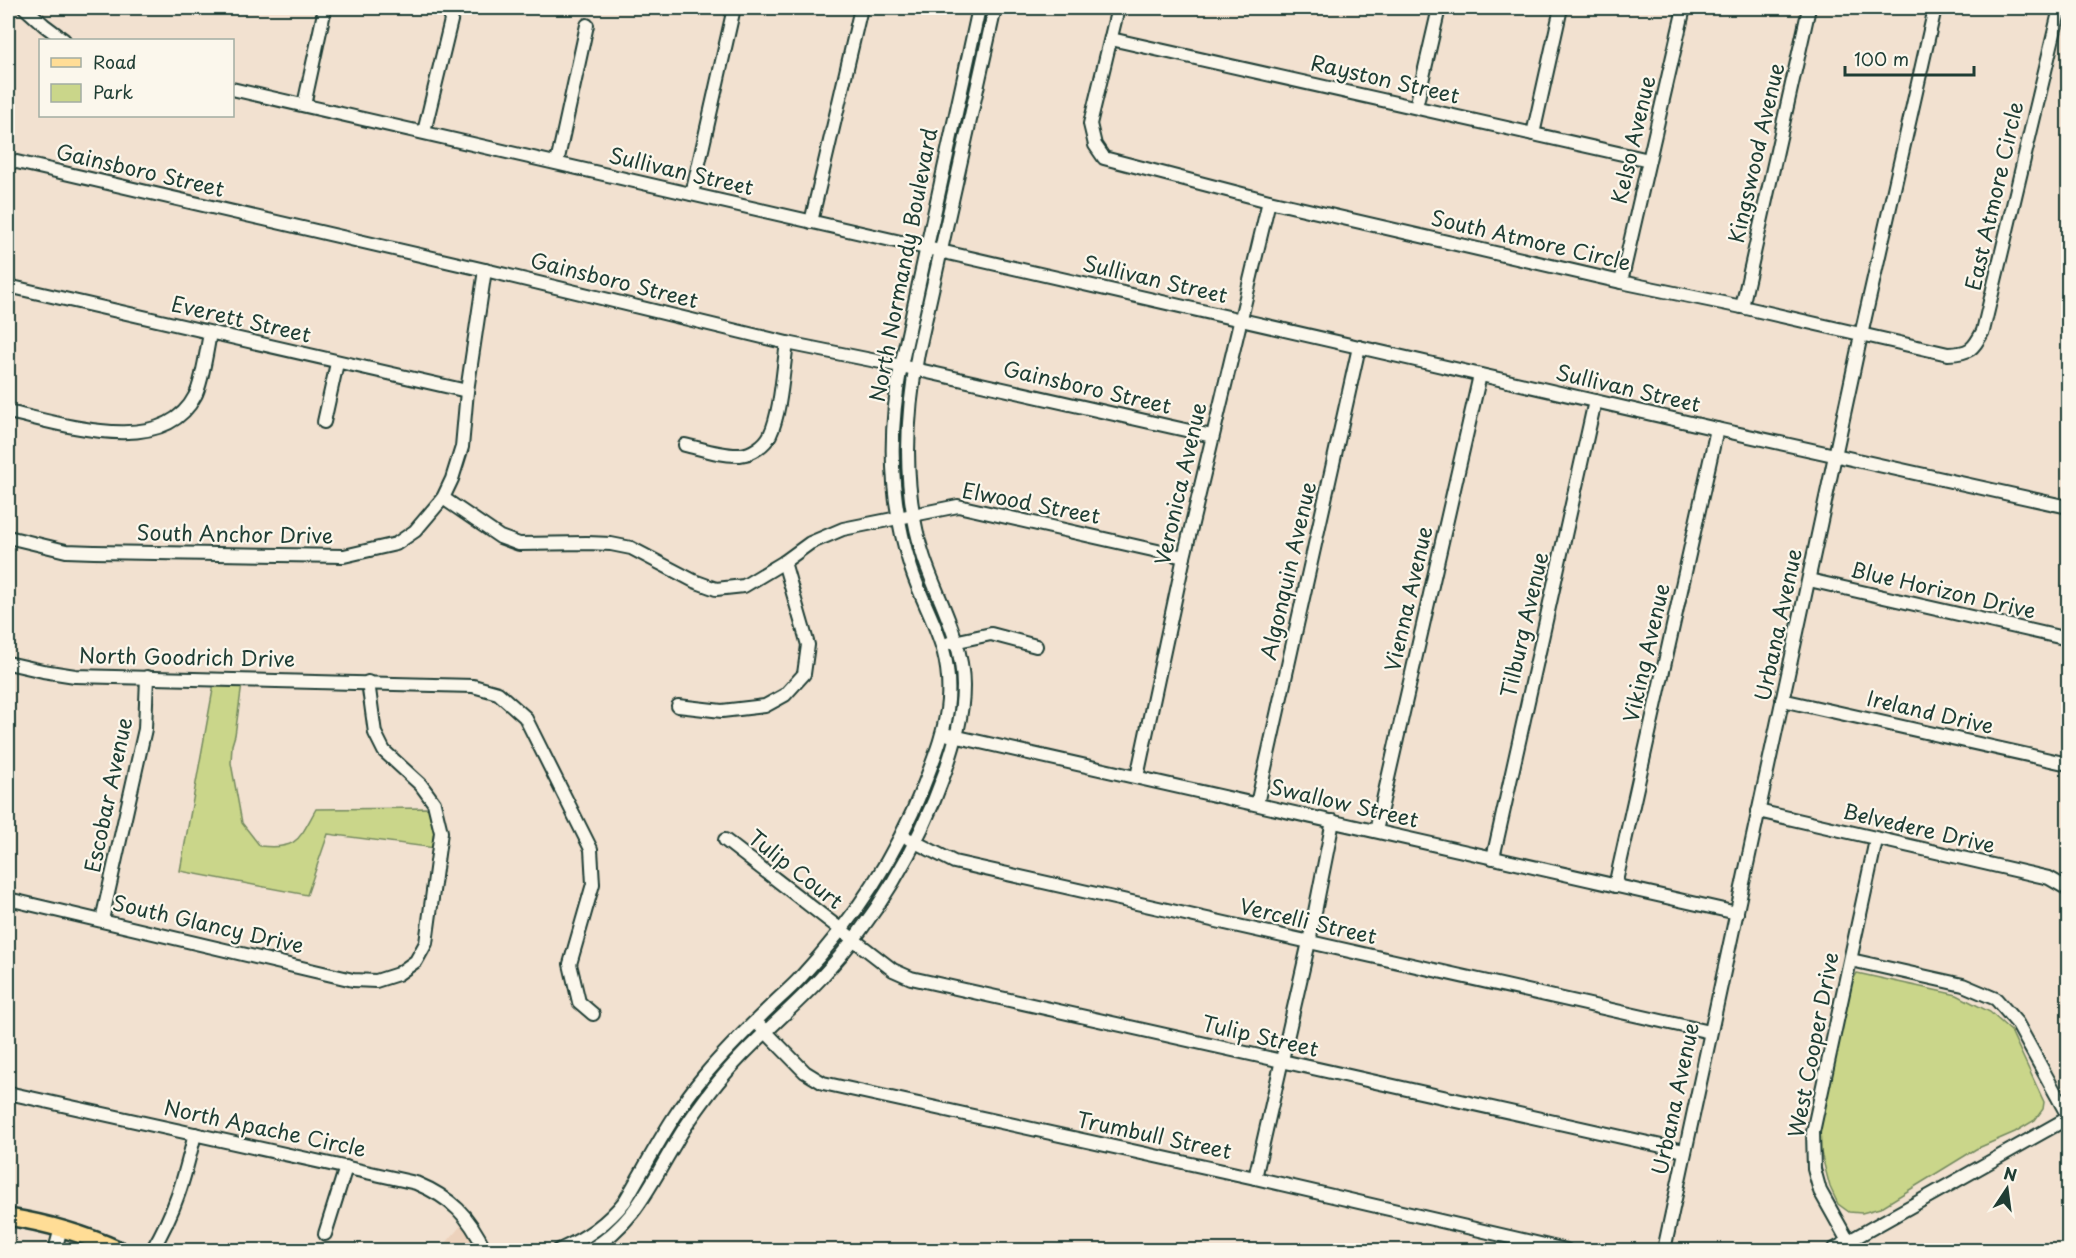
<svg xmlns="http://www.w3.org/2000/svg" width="2076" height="1258" viewBox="0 0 2076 1258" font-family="'Playpen Sans',sans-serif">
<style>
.built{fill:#ecd2bc}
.green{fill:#cad68a;stroke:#748a5f;stroke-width:1.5}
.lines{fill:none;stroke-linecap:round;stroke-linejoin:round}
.minor-casing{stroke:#1f3d34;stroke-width:16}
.major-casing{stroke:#1f3d34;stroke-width:20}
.minor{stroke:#fbf7ec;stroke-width:12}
.major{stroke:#ffdd96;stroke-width:15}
.labels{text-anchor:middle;stroke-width:4.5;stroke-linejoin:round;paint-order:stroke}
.street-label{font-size:21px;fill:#1f3d34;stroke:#fbf7ec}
</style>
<rect width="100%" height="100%" fill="#f2e1d0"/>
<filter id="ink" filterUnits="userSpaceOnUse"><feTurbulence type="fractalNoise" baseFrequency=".0167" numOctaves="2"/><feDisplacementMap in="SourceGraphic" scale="12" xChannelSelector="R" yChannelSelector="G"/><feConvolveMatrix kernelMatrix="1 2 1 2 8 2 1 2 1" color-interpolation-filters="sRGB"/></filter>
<g filter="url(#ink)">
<polygon class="built" points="464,1222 480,1250 440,1250"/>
<g class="green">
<path d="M214 684H242L235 735 232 745 231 763 242 823 260 846C298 850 299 839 316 809L431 808 437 833 435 848 328 834 307 895 180 871Z"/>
<polygon points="1857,973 1957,995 1990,1012 2011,1031 2044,1102 2043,1109 2035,1120 2015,1132 1976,1149 1880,1208 1862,1213 1849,1212 1838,1204 1830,1187 1819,1145 1822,1109 1849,986"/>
</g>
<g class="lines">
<g class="minor-casing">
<g id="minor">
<polyline points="25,8 44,25 64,40"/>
<path d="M1118 8 1090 124 1095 145 1104 158 1269 201 1621 282 1742 307 1948 354C1970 353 1973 350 1983 331L2060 8"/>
<polyline points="1111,39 1649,160"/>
<polyline points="232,89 1717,429 2068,507"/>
<polyline points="304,105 325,8"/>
<polyline points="1416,107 1439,8"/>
<polyline points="424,132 454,8"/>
<polyline points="1533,134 1561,8"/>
<polyline points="8,160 485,270 787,343 901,366 1212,436"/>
<polyline points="557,163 587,25"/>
<polyline points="692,194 734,8"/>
<polyline points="811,222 861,8"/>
<polyline points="1621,282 1684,8"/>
<polyline points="8,286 467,391"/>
<polyline points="1742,307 1809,8"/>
<path d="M8 412C60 423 163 459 195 396 202 384 207 349 210 333"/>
<polyline points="324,422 337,363"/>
<path d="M685 445C702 449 722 456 740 455 752 454 765 445 770 435 781 412 783 369 787 343"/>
<polyline points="443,498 500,537 519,544 587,543 611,544 631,548 694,581 716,589 744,586 784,562 810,543 843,529 958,506 1184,557"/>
<polyline points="8,537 66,551 94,552 344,556 396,544 415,531 443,498 452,479 462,447 467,391 485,270"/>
<polyline points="1809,580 2068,639"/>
<polyline points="949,643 991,634 1036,646"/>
<polyline points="8,663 43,671 75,676 473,686 498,693 525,717 591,849 593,884 570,964 579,1002 593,1014"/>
<polyline points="1782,700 2068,764"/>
<polyline points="678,706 722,711 765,706 785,695 804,674 808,645 784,562"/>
<polyline points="949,735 1737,913"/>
<polyline points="1137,777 1184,557 1269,201"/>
<polyline points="1257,804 1359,347"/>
<polyline points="1758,811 2049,878 2068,889"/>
<polyline points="1376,831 1480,375"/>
<polyline points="909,839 954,862 1710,1032"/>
<polyline points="725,840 893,970 911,978 1684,1151"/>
<polyline points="1493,858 1595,401"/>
<polyline points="1615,886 1717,429"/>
<polyline points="8,899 353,980 376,981 398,974 416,961 426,943 441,832 434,803 421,785 384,751 375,733 368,682"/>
<polyline points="102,920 145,729 147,677"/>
<polyline points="1851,960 1963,985 1996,999 2017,1023 2068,1116"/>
<polyline points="760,1026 805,1072 823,1083 1255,1178 1566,1250"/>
<path d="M8 1093 416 1183C452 1198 469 1216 485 1250"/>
<polyline points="1255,1178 1309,942 1333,821"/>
<polyline points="325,1234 346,1167"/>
<polyline points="55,1250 61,1228"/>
<path d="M152 1250C176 1210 184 1179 195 1134"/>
<path d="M559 1250C585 1239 607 1224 625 1201 650 1159 672 1114 704 1076 725 1051 749 1027 773 1004 782 995 792 987 800 978 853 921 895 858 923 787 934 759 946 730 948 700 952 645 927 617 911 568 890 503 888 433 901 366L979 8"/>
<path d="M590 1250C636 1222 649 1186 676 1142 686 1124 699 1107 711 1091 743 1049 784 1017 820 979 875 920 918 848 945 772 955 743 963 716 963 686 963 640 938 600 924 558 902 491 905 421 918 353L995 8"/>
<polyline points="1664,1250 1861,335 1935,8"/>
<polyline points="1833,1250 2068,1118"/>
<polyline points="1853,1250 1820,1191 1814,1169 1813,1132 1876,840"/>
</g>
</g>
<g class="major-casing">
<path id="major" d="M8 1217C46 1223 84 1234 120 1250"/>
</g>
<use href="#minor" class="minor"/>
<use href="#major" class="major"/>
</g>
</g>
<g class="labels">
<g class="street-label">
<text transform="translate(1385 80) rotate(13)" y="7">Rayston Street</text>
<text transform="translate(1634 140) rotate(-77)" y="7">Kelso Avenue</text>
<text transform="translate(1757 153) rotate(-77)" y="7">Kingswood Avenue</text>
<text transform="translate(140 171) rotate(13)" y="7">Gainsboro Street</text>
<text transform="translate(681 172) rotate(13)" y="7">Sullivan Street</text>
<text transform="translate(1995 196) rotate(-77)" y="7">East Atmore Circle</text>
<text transform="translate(1531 241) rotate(13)" y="7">South Atmore Circle</text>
<text transform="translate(904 265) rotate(-79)" y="7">North Normandy Boulevard</text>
<text transform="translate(1155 280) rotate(13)" y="7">Sullivan Street</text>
<text transform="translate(614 281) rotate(14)" y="7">Gainsboro Street</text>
<text transform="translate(241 320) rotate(13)" y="7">Everett Street</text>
<text transform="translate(1087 388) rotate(13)" y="7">Gainsboro Street</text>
<text transform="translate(1628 389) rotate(13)" y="7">Sullivan Street</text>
<text transform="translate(1181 484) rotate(-77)" y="7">Veronica Avenue</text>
<text transform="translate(1031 504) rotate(11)" y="7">Elwood Street</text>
<text transform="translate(235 535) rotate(1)" y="7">South Anchor Drive</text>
<text transform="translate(1289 571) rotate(-77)" y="7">Algonquin Avenue</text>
<text transform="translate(1943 591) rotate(13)" y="7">Blue Horizon Drive</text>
<text transform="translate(1409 599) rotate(-77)" y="7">Vienna Avenue</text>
<text transform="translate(1525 625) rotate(-77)" y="7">Tilburg Avenue</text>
<text transform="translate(1779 625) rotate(-78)" y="7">Urbana Avenue</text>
<text transform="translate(1647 653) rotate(-77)" y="7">Viking Avenue</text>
<text transform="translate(187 658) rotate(1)" y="7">North Goodrich Drive</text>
<text transform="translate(1930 713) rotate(13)" y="7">Ireland Drive</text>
<text transform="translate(109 795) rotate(-78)" y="7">Escobar Avenue</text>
<text transform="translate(1344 804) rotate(13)" y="7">Swallow Street</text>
<text transform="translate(1919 829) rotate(13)" y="7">Belvedere Drive</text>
<text transform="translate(795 870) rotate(38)" y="7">Tulip Court</text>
<text transform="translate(1308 922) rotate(13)" y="7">Vercelli Street</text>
<text transform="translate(208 925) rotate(13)" y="7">South Glancy Drive</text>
<text transform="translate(1260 1037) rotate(13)" y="7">Tulip Street</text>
<text transform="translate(1814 1045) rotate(-79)" y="7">West Cooper Drive</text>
<text transform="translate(1676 1099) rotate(-78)" y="7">Urbana Avenue</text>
<text transform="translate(265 1129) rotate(12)" y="7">North Apache Circle</text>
<text transform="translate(1154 1136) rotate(12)" y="7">Trumbull Street</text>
</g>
</g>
<rect width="2076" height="1258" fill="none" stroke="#fbf7ec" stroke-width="30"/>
<rect x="15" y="15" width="2046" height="1228" fill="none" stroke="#1f3d34" stroke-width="2" filter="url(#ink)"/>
<rect x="39" y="39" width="195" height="78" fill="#fbf7ec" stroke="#a3ada2" stroke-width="1.5"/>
<rect x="51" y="58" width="30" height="9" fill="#ffdd96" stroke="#a3ada2" stroke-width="1.5"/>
<text x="93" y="69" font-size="18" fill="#1f3d34">Road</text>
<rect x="51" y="84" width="30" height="18" fill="#cad68a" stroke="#a3ada2" stroke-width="1.5"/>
<text x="93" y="99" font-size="18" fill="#1f3d34">Park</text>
<g transform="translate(2007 1189) rotate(13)" stroke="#fbf7ec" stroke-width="4.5" paint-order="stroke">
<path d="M0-4.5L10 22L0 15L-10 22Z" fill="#1f3d34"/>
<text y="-9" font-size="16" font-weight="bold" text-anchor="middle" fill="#1f3d34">N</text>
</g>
<path d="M1845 66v9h129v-9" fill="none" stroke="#1f3d34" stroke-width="3"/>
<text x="1854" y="66" font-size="18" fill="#1f3d34" stroke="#fbf7ec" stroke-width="4.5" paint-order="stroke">100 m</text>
</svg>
